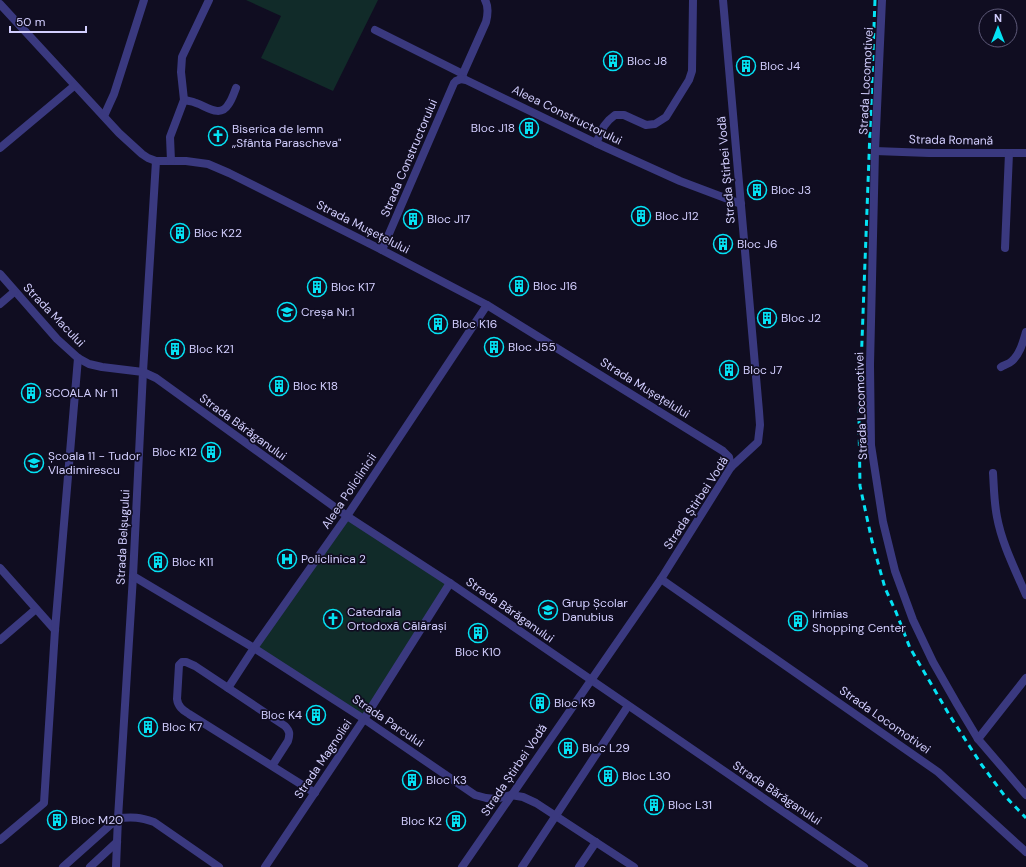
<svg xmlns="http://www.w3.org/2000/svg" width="1026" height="867" viewBox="0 0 1026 867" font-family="'DM Sans',sans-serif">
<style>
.green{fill:#112b29}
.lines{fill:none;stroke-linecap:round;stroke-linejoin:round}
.minor{stroke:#3a397f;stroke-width:8}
.rail{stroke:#04e2f4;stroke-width:3;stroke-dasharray:6 5;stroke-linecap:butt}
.labels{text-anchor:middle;stroke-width:3.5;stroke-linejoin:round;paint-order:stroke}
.poi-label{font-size:12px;fill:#d2cefe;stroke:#100d21;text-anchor:start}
.street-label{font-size:12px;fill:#d2cefe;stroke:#100d21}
</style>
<rect width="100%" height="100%" fill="#100d21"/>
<g class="green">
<polygon points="246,0 378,0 333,91 261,58 281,16"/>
<polygon points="347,516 450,583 364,719 254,648"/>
</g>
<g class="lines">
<g class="minor">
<polyline points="882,0 875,151 870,365 871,445 883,522 895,571 913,620 933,662 957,704 978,739 1026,795"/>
<polyline points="0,4 119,133 142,154 148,158 156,161 186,161 208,164 229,173 382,250 487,305 723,451 729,457 731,467"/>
<polyline points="375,30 463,74"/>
<path d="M461 78 486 22C488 14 489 7 485 0"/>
<polyline points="461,79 466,80 596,143 680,181 741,204"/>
<path d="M184 100C188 101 192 101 196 103 206 106 220 118 228 105 232 100 234 93 236 88"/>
<polyline points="104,116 114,94 144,0"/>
<polyline points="596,143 604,126 609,120 615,115 624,115 646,125 655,124 666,117 689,80 692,71 693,0"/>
<polyline points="0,148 74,86"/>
<polyline points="875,151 929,153 1026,153"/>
<path d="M156 161 143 372 133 576 118 818C134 817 139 817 154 822L219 867"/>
<polyline points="171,161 170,137 184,100 181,72 182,57 209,0"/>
<polyline points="1005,248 1009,153"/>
<polyline points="382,250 454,83 456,81 461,79"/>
<polyline points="0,274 57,339 78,358 89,364 102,367 143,372 156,378 347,516 450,583 864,867"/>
<polyline points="0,304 14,292"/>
<path d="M1001 367C1004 365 1009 364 1012 361 1020 354 1023 342 1026 332"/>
<path d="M993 473C994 488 994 502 997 517 1002 544 1015 569 1026 595"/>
<polyline points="0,568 55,630"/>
<polyline points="133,576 254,648 364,719 475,795 486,798 495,799 511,795 523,797 536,803 634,867"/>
<polyline points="661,579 938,772 1026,852"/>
<polyline points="0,640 36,609"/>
<polyline points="228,688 254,648 347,516 487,305"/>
<polyline points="978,739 1026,678"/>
<path d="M272 766 288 741C290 734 290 731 285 726L195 666 186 662H182L179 665 177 699C178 707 183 710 189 714L315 793"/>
<polyline points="0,840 44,803 55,630 78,358"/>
<polyline points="63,867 118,818 116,867"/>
<polyline points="90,867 117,842"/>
<polyline points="265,867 364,719 450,583"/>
<polyline points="462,867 661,579 731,467 758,442 760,425 759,411 723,0"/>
<polyline points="522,867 628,706"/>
<polyline points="579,867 596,842"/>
</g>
<polyline class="rail" points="875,0 859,419 860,486 872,541 885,588 896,612 910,648 950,716 981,764 1004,795 1026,818"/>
</g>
<defs>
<g id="building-ring" transform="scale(1)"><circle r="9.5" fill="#100d21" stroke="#04e2f4" stroke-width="1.5"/><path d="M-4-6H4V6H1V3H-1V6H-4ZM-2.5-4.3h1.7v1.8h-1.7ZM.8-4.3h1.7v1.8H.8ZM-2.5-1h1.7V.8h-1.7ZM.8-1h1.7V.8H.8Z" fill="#04e2f4"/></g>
<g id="church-ring" transform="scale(1)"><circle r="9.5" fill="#100d21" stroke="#04e2f4" stroke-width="1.5"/><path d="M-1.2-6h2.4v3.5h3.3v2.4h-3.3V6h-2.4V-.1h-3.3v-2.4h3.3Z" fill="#04e2f4"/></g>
<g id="school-ring" transform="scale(1)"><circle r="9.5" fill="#100d21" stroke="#04e2f4" stroke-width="1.5"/><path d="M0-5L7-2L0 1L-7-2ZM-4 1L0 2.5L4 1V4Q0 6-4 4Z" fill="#04e2f4"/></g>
<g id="hospital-ring" transform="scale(1)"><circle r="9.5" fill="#100d21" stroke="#04e2f4" stroke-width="1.5"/><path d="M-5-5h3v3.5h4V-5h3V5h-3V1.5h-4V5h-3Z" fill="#04e2f4"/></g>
</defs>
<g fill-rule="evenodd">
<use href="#building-ring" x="613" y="61"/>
<use href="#building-ring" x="746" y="66"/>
<use href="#building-ring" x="529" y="128"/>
<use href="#church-ring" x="218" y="136"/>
<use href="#building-ring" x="757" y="190"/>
<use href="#building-ring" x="641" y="216"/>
<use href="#building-ring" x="413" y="219"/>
<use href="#building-ring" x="180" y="233"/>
<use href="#building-ring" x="723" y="244"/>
<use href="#building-ring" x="519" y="286"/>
<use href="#building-ring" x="317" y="287"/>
<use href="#school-ring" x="287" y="312"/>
<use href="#building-ring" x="767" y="318"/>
<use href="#building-ring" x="438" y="324"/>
<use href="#building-ring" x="494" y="347"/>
<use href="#building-ring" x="175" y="349"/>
<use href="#building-ring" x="729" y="370"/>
<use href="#building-ring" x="279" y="386"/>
<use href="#building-ring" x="31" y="393"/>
<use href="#building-ring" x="211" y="452"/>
<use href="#school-ring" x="34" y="463"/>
<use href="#hospital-ring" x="287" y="559"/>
<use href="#building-ring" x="158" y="562"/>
<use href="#school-ring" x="548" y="610"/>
<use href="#church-ring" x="333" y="619"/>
<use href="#building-ring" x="798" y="621"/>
<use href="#building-ring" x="478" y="633"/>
<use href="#building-ring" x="540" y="703"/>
<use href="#building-ring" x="316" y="715"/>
<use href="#building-ring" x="148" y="727"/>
<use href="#building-ring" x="568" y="748"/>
<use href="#building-ring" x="608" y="776"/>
<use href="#building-ring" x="412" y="780"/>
<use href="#building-ring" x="654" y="805"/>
<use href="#building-ring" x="57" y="820"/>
<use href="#building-ring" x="456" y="821"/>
</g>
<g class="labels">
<g class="poi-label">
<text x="627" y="65">Bloc J8</text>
<text x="760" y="70">Bloc J4</text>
<text x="515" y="132" text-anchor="end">Bloc J18</text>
<text x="232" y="133">Biserica de lemn<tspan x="232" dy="14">„Sfânta Parascheva"</tspan></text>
<text x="771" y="194">Bloc J3</text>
<text x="655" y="220">Bloc J12</text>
<text x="427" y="223">Bloc J17</text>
<text x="194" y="237">Bloc K22</text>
<text x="737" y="248">Bloc J6</text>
<text x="533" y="290">Bloc J16</text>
<text x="331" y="291">Bloc K17</text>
<text x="301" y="316">Creșa Nr.1</text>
<text x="781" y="322">Bloc J2</text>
<text x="452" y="328">Bloc K16</text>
<text x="508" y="351">Bloc J55</text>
<text x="189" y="353">Bloc K21</text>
<text x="743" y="374">Bloc J7</text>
<text x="293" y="390">Bloc K18</text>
<text x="45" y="397">SCOALA Nr 11</text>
<text x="197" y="456" text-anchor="end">Bloc K12</text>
<text x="48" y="460">Școala 11 - Tudor<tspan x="48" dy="14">Vladimirescu</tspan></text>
<text x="301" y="563">Policlinica 2</text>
<text x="172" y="566">Bloc K11</text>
<text x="562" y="607">Grup Școlar<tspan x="562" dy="14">Danubius</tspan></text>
<text x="347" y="616">Catedrala<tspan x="347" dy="14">Ortodoxă Călărași</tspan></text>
<text x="812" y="618">Irimias<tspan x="812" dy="14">Shopping Center</tspan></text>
<text x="478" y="656" text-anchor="middle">Bloc K10</text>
<text x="554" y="707">Bloc K9</text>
<text x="302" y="719" text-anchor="end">Bloc K4</text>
<text x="162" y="731">Bloc K7</text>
<text x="582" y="752">Bloc L29</text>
<text x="622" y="780">Bloc L30</text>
<text x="426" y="784">Bloc K3</text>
<text x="668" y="809">Bloc L31</text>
<text x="71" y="824">Bloc M20</text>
<text x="442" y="825" text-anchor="end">Bloc K2</text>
</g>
<g class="street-label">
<text transform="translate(866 81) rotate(-87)" y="4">Strada Locomotivei</text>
<text transform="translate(567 115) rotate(26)" y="4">Aleea Constructorului</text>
<text transform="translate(951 140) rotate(1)" y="4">Strada Romană</text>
<text transform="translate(409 158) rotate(-67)" y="4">Strada Constructorului</text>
<text transform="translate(726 170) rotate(-95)" y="4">Strada Știrbei Vodă</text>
<text transform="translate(363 227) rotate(27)" y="4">Strada Mușețelului</text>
<text transform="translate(54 315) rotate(46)" y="4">Strada Macului</text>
<text transform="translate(645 388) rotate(32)" y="4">Strada Mușețelului</text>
<text transform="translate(861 406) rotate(-92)" y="4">Strada Locomotivei</text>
<text transform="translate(243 427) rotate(36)" y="4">Strada Bărăganului</text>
<text transform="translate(349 491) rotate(-56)" y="4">Aleea Policlinicii</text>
<text transform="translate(696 503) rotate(-57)" y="4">Strada Știrbei Vodă</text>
<text transform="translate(123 537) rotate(-87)" y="4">Strada Belșugului</text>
<text transform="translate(510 610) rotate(35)" y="4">Strada Bărăganului</text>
<text transform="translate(885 720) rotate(35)" y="4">Strada Locomotivei</text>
<text transform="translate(388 721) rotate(34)" y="4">Strada Parcului</text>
<text transform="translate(323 759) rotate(-56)" y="4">Strada Magnoliei</text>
<text transform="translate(514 770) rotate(-56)" y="4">Strada Știrbei Vodă</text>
<text transform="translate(777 793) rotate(34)" y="4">Strada Bărăganului</text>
</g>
</g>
<g transform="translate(998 28)"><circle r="19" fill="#100d21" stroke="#5e5a79"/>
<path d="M0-3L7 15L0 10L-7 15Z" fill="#04e2f4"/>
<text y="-6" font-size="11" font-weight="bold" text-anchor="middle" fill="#d2cefe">N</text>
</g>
<path d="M10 26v6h76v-6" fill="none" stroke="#d2cefe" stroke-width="2"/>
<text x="16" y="26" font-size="12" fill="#d2cefe" stroke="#100d21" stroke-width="3" paint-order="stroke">50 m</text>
</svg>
